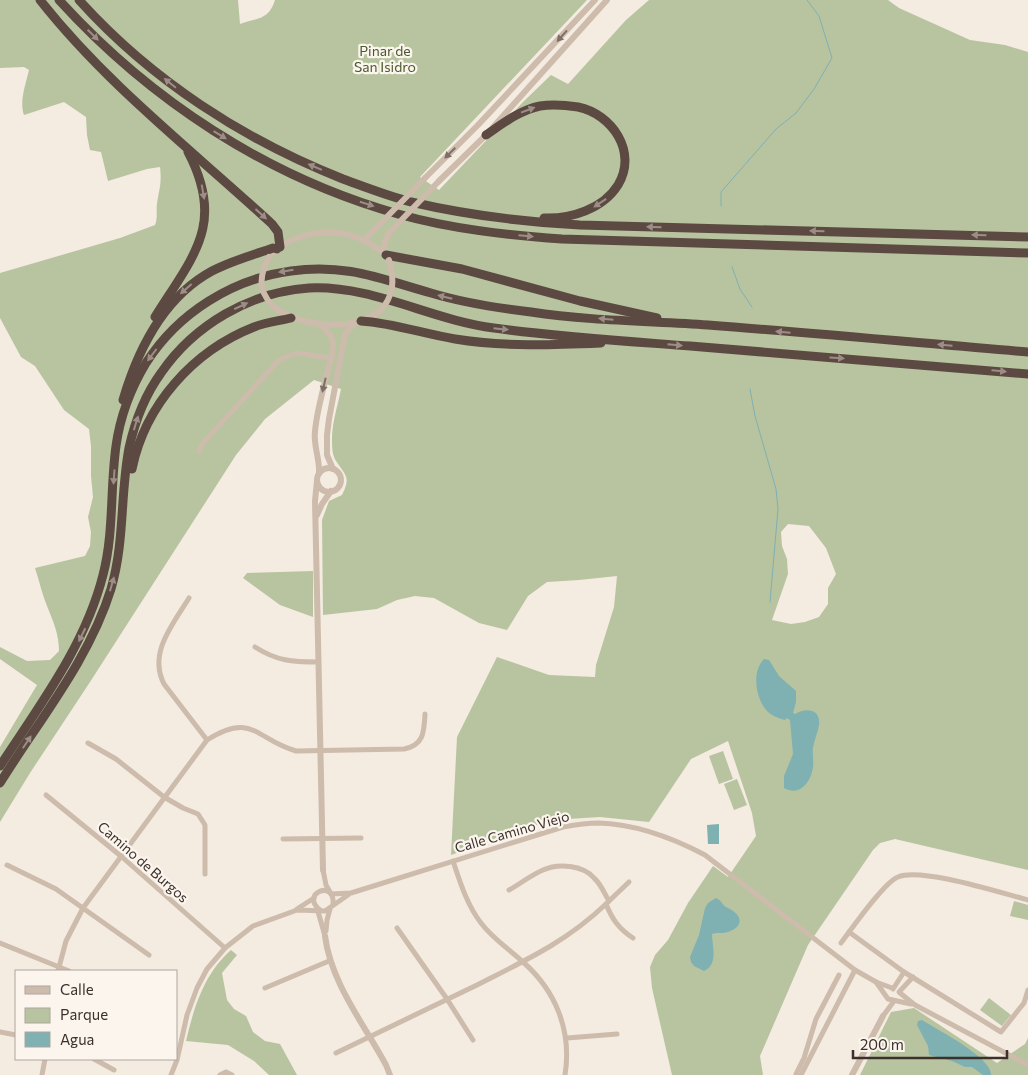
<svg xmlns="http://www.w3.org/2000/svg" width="1028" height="1075" viewBox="0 0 1028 1075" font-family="Commissioner,sans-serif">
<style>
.green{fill:#b8c4a0;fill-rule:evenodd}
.water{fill:#7fb0b2}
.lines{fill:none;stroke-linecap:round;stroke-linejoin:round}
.stream{stroke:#7fb0b2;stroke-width:1}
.minor{stroke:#cdbbac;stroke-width:5}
.tertiary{stroke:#cdbbac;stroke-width:6}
.motorway{stroke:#5c4a42;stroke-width:9}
.tertiary-bridge{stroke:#cdbbac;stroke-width:6}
.oneway{fill:#9c8e87}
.oneway2{fill:#7d6f65}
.labels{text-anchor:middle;stroke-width:4.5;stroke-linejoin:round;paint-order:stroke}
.park-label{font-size:14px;fill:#4a5a2e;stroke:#fbf5ee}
.street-label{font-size:14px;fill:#3b302b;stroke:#fbf5ee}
</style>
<rect width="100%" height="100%" fill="#f4ebe1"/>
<g class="green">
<path d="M0 0H238L240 24C257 18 269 20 275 0H587L420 177 439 190 523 102 551 75 568 84 626 20 649 0H888L899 8 970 40 1005 45 1028 52V870L895 839 880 843 873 850 808 945 760 1056 763 1075H672L652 988 650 967 655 955 668 940 688 903 713 866 728 877 756 836 752 813 728 741 691 759 649 822 600 817 552 820 451 855 457 737 497 657 549 675 595 677 596 665 614 607 617 576 579 580 547 582 528 596 507 630 479 623 434 598 415 596 397 600 377 609 323 615 322 520 329 501 342 495C351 477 346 476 336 461 332 455 332 446 332 439 332 422 338 405 341 389L314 380 265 419 236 455 90 682 30 773 0 822V747L37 685 0 659V647L27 661 50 660 59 651C59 634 53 621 47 606 42 594 39 580 35 568L85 556 90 546 91 532 88 517 93 497 91 476V446L89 429 64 410 35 366 21 357 0 318V273L120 238 155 225C158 217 156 212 157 204 159 189 162 184 160 167L147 169 108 181 101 152 90 150 87 135 86 117 64 102 24 115C19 102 26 83 29 70L24 67 0 68ZM788 524 809 526 826 548 836 574 828 588V604L819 617 805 622 791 624 772 620 788 574 787 559 782 546 781 532Z"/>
<polygon points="313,571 313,617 280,605 243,578 247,573"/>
<polygon points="723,751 733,779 719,784 709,756"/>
<polygon points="737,779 747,805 734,810 724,784"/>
<polygon points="1014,901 1028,905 1028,920 1010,916"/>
<path d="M231 950 237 955 222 973 227 1000 234 1009 246 1016 253 1032 265 1041 280 1044 297 1075H269L254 1061 228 1045 186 1041C194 1007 204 974 231 950Z"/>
<polygon points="989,998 1011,1015 1002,1026 980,1010"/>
<polygon points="914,1008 997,1063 1025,1044 1028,1038 1028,1075 860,1075 891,1012"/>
</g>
<g class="water">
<path d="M764 659 769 660 779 676 796 691V702L793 713 795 714C805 708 821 708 819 725 818 732 814 740 813 748 812 754 814 761 813 767 811 782 800 797 784 788V776L793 754 790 720 787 718 785 720C778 718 772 716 767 711 756 699 751 672 764 659Z"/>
<polygon points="719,824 719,844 708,844 707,825"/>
<path d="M716 898C722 900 722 906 728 908 742 915 745 926 728 932 722 934 717 932 712 934 712 946 719 964 704 971L694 966 691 962 690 957 699 935 705 908 708 903Z"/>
<path d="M922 1020C936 1029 993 1058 991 1075H983L972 1067H965L952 1061 929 1055 928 1046 917 1025 918 1021Z"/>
</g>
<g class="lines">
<g class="stream">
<polyline points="721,206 721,192 776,129 796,113 814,89 832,58 819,16 807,0"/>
<polyline points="732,267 740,289 752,307"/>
<polyline points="750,389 755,416 776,489 778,509 770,602"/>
</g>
<g class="minor">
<polyline points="199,451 203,443 279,360 296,353 331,358"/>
<path d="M189 598C173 624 148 653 164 684L207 740"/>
<path d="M255 647C277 661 292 662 318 662"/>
<polyline points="88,743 116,759 164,797 183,808 198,814 205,825 205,874"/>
<polyline points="46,795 122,857 225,948"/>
<polyline points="283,839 361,838"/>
<path d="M453 861C460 882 467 905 481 923 493 939 509 949 523 962 556 991 572 1031 565 1075"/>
<polyline points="7,865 56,889 149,955"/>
<polyline points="323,870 326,885 330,892"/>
<path d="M509 890C520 884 531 875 543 870 558 863 583 865 594 878 601 884 604 893 609 901L606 904C612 919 619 929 633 938"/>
<path d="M331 894 351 893 563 827C574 825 586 823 598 823 636 824 671 837 705 855L855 970 876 982 892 988"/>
<polyline points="609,901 629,882"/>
<polyline points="317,908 325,936"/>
<polyline points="297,909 314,898"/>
<path d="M320 910C299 894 336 878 333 905"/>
<polyline points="397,928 447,999 473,1040"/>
<polyline points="326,931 327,920 330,909"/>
<polyline points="849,932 904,972 1001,1032 1024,1003 1028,990"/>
<polyline points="0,943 69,971"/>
<path d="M841 943C851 930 884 882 898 877 921 867 1001 893 1028 900"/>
<path d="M58 971 66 941 83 908 207 740C253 711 256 740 296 751L404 749C424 745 424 732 425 714"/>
<polyline points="876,982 888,999 911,1004"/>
<polyline points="265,988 329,961"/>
<polyline points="893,989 904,972"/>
<polyline points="899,992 913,977"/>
<polyline points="900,993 915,1005 1028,1065"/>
<polyline points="883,1016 894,1001"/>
<polyline points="0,1032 16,1035"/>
<polyline points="567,1038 617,1034"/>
<path d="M336 1053C383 1030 430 1008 477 985 526 960 566 942 606 904"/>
<polyline points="94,1059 114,1070"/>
<polyline points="42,1075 45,1059"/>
<polyline points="171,1075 177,1060 187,1015 197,988 207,969 225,948 253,926 297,910 325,911 348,895"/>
<polyline points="220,1075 226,1072 232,1075"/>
<polyline points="797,1075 796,1074 804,1058 816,1019 839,975"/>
<polyline points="801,1075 855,970"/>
</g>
<g class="tertiary">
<polyline points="425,178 478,125 595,0"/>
<polyline points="439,181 486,135 607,0"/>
<polyline points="364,240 376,228"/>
<polyline points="385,254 384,244 389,233"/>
<path d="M269 257C293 230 338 225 369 243 376 247 382 250 387 257"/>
<path d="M279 311C308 327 350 331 379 312"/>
<circle cx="329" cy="480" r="12"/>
<polyline points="333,469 327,455 327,435 329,419 345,334 356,322"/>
<path d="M319 473C320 459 313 445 315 431 317 410 323 390 328 370 330 362 334 352 333 343 332 335 325 329 320 324"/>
<polyline points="317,481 315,501 323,870"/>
<polyline points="317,515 322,504 331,491"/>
<path d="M325 936C331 983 364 1024 386 1065L390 1075"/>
<polyline points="852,1075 883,1016"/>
</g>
<g class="motorway">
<path d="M40 0C107 85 193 151 272 224L278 232 280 247"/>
<path d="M59 0C150 100 267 177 398 214 451 229 507 235 562 239L1028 253"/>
<path d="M79 0C151 80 244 140 343 179 365 187 388 196 411 202 467 215 523 222 580 225L1028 237"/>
<path d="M486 135C502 124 520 110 540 106 552 104 565 105 578 107 612 114 638 152 618 185 603 209 571 219 544 218"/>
<polyline points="386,255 462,269 580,301 657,318"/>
<path d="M155 317C193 256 226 224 188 152"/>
<path d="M361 321C393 323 424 334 455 339 504 347 553 345 601 343"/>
<path d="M123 400C138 349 164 297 212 271 231 261 253 255 273 248L277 249"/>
<path d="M132 469C145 405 193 351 254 327 266 322 279 321 291 318"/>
<path d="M0 766C39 706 85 646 103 575 114 533 110 489 116 446 120 417 131 388 146 363 178 313 232 279 291 271 345 263 381 279 431 293 464 303 497 308 531 312 590 321 650 321 708 325 815 333 921 343 1028 352"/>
<path d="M0 783C39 720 89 660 111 589 125 541 120 495 129 448 135 421 145 395 161 373 194 325 250 292 309 288 373 285 431 320 494 328 558 337 624 341 690 346 802 355 915 364 1028 374"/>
</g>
<g class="tertiary-bridge">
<polyline points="376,228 425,178"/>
<polyline points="389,233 439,181"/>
<path d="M269 257C257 279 259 296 279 311"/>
<path d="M379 312C394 297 395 280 389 260"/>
</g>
</g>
<defs><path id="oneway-solid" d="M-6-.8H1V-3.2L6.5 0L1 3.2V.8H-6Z" transform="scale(1.25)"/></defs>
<g class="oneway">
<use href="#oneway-solid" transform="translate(93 35) rotate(44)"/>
<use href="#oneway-solid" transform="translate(170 83) rotate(-141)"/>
<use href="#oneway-solid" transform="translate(528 110) rotate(-21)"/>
<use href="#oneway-solid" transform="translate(220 135) rotate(31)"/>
<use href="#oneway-solid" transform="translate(315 167) rotate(-157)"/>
<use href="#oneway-solid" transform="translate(203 192) rotate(80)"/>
<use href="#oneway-solid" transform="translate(600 203) rotate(146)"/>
<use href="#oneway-solid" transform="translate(367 204) rotate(18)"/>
<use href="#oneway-solid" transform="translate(261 214) rotate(42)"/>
<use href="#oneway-solid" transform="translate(654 227) rotate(-179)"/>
<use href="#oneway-solid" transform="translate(817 231) rotate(-178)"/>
<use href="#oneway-solid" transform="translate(979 235) rotate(-178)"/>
<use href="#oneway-solid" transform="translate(526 236) rotate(5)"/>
<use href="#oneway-solid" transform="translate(286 271) rotate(171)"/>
<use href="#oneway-solid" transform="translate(186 289) rotate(139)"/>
<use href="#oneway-solid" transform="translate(445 297) rotate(-166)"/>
<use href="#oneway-solid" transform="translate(241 306) rotate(-25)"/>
<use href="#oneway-solid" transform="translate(606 319) rotate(-175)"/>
<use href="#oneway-solid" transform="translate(501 329) rotate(6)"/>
<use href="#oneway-solid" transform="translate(783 332) rotate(-175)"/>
<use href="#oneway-solid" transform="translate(675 345) rotate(5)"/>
<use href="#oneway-solid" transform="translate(945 345) rotate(-175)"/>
<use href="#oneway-solid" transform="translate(152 355) rotate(127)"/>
<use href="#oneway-solid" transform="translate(837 358) rotate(4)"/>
<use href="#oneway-solid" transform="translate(999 371) rotate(5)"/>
<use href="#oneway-solid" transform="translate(136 423) rotate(-73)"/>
<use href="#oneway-solid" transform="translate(114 477) rotate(94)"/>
<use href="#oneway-solid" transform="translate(112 584) rotate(-74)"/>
<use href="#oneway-solid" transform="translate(82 635) rotate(116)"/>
<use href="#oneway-solid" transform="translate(27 742) rotate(-56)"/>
</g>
<g class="oneway2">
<use href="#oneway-solid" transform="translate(562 36) rotate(132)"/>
<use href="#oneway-solid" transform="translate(450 153) rotate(135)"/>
<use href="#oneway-solid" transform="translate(324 385) rotate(103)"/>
</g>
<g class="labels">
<g class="park-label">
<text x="385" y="56">Pinar de<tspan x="385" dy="16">San Isidro</tspan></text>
</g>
<g class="street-label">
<text transform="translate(512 832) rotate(-16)" y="5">Calle Camino Viejo</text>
<text transform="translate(143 862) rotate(41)" y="5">Camino de Burgos</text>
</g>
</g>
<rect x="15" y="970" width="162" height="90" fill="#fbf5ee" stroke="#aea6a0"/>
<rect x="25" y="986" width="25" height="8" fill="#cdbbac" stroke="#aea6a0"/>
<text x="60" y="995" font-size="15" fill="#3b302b">Calle</text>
<rect x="25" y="1008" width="25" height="15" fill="#b8c4a0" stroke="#aea6a0"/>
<text x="60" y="1020" font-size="15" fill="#3b302b">Parque</text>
<rect x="25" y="1032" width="25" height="15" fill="#7fb0b2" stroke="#aea6a0"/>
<text x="60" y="1045" font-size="15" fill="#3b302b">Agua</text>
<path d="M853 1050v8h154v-8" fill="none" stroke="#3b302b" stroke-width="2.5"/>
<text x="860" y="1050" font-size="15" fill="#3b302b" stroke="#fbf5ee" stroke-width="4" paint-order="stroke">200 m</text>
</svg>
